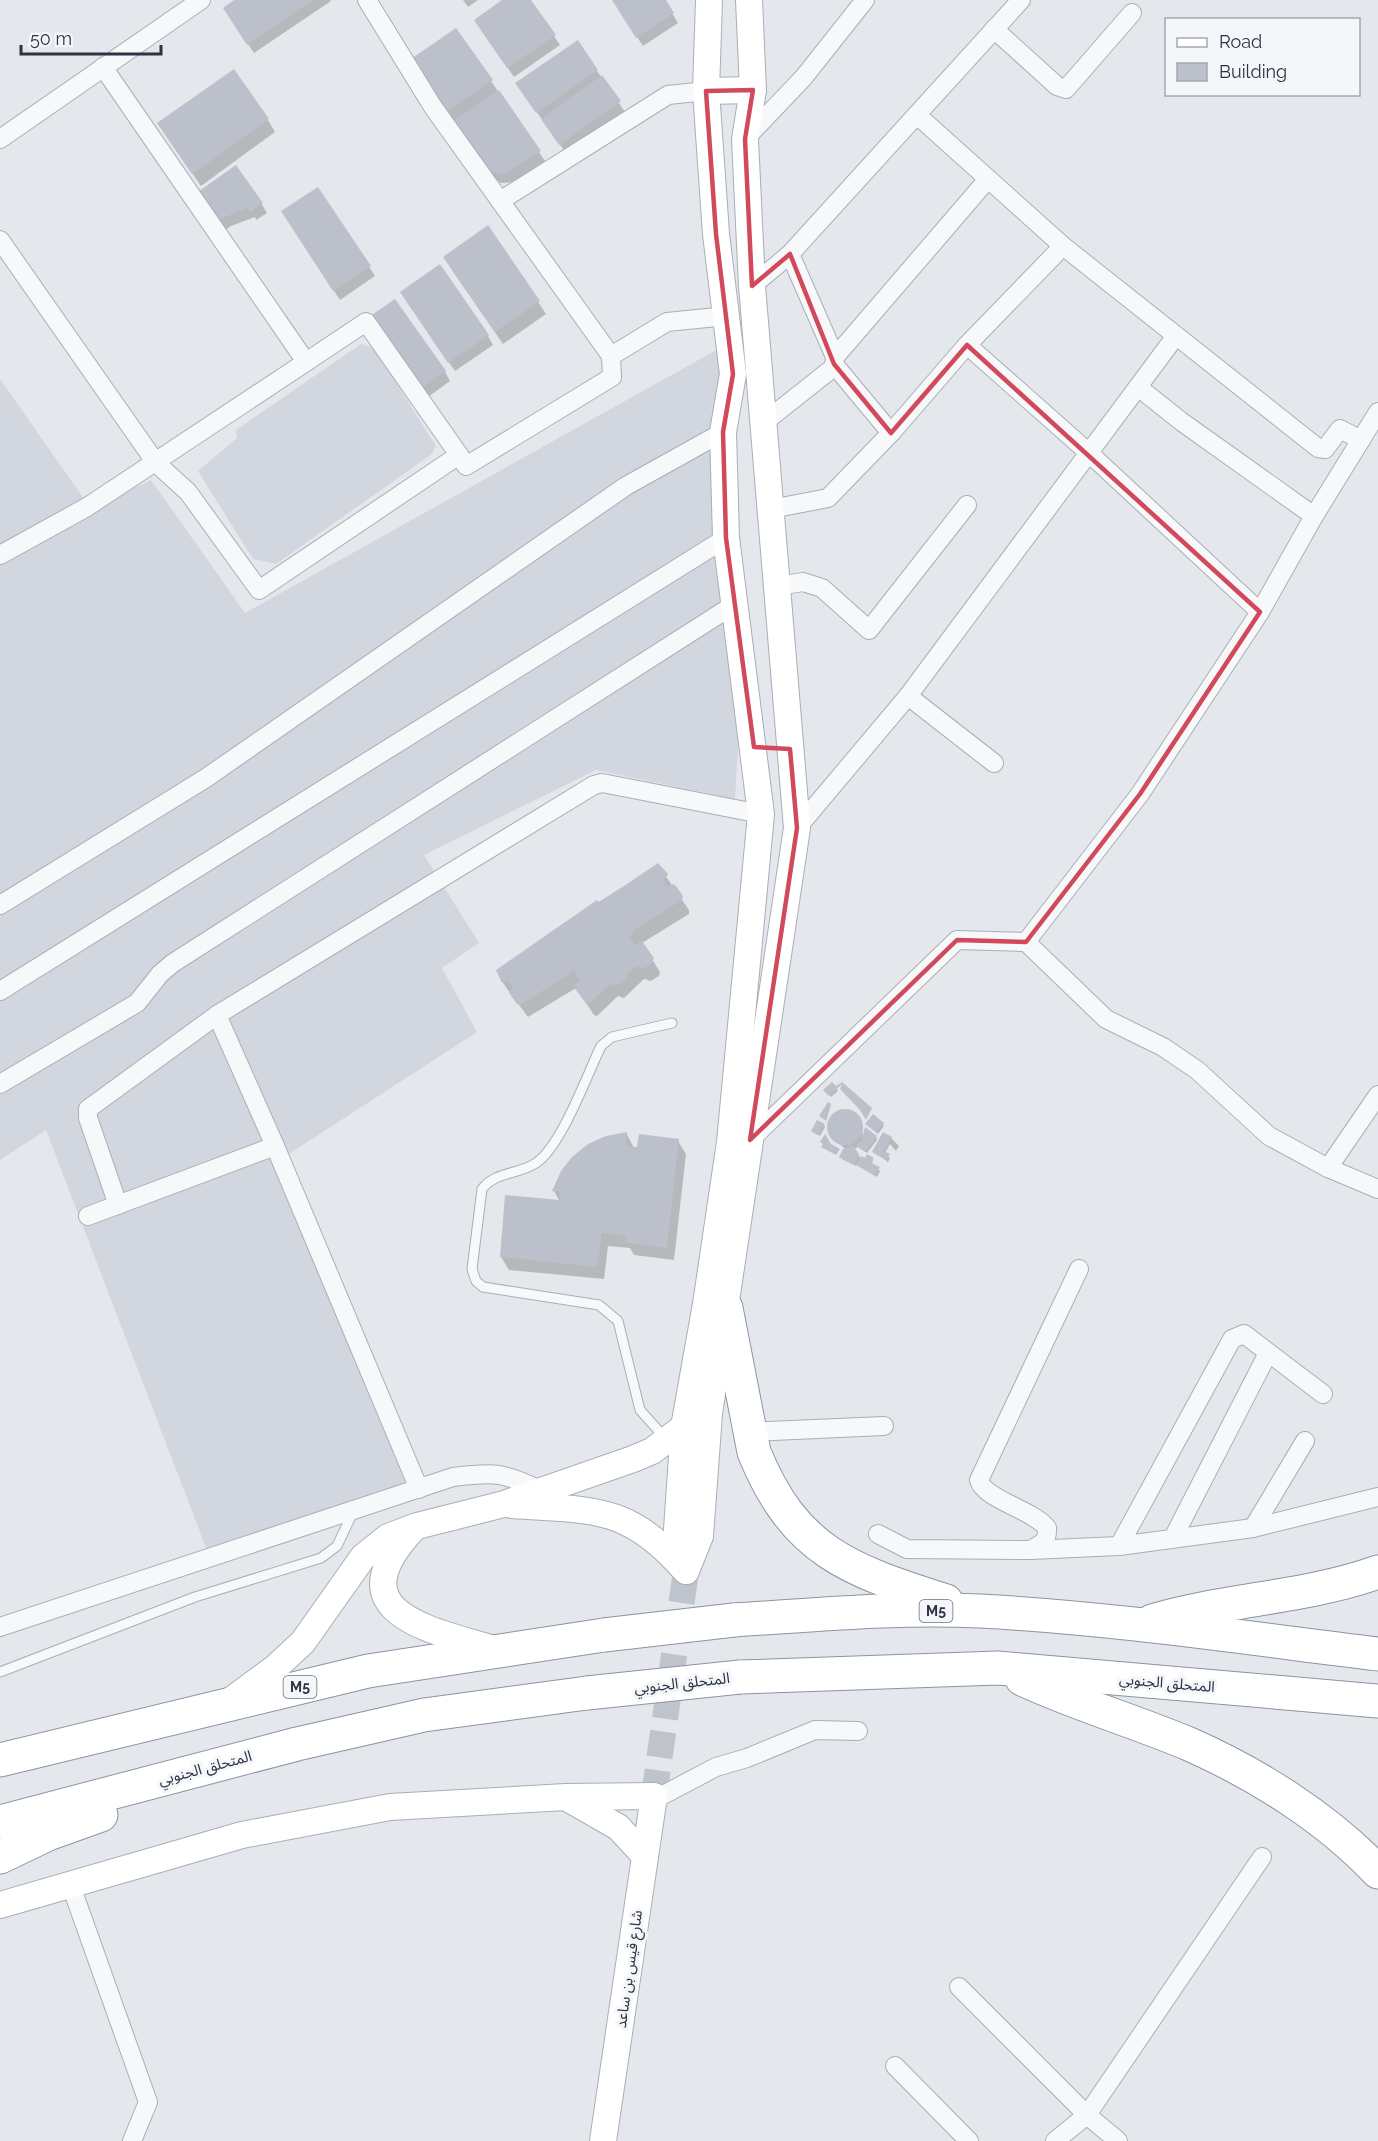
<svg xmlns="http://www.w3.org/2000/svg" width="1378" height="2141" viewBox="0 0 1378 2141" font-family="Raleway,'Noto Sans Arabic',sans-serif">
<style>
.built{fill:#d2d6de}
.shadow{fill:#0003}
.building{fill:#bbc0ca}
.lines{fill:none;stroke-linecap:round;stroke-linejoin:round}
.secondary-tunnel{stroke:#bfc3cb;stroke-width:26;stroke-dasharray:26 13;stroke-linecap:butt}
.lane-casing{stroke:#a9aeb7;stroke-width:11}
.street-casing{stroke:#a9aeb7;stroke-width:20}
.secondary-casing{stroke:#a9aeb7;stroke-width:28}
.highway-casing{stroke:#8b94a3;stroke-width:35}
.lane{stroke:#f7f8fa;stroke-width:9}
.street{stroke:#f7f8fa;stroke-width:18}
.secondary{stroke:#fff;stroke-width:26}
.highway{stroke:#fff;stroke-width:33}
.highway-bridge-casing{stroke:#8b94a3;stroke-width:35;stroke-linecap:butt}
.highway-bridge{stroke:#fff;stroke-width:33}
.marked{fill:none;stroke:#d1495b;stroke-width:4.5;stroke-linejoin:round}
.labels{text-anchor:middle;stroke-width:6;stroke-linejoin:round;paint-order:stroke}
.shield{fill:#f4f6f9;stroke:#676e7b;stroke-width:1.5}
.shield-label{font-size:14px;font-weight:bold;fill:#2b3445}
.street-label{font-size:15px;fill:#2b3445;stroke:#f4f6f9}
</style>
<rect width="100%" height="100%" fill="#e4e7ec"/>
<g class="built">
<polygon points="361,344 374,348 436,446 432,454 276,564 253,559 198,471 237,438 236,430"/>
<polygon points="720,348 738,748 735,799 596,770 424,855 479,943 442,968 477,1032 278,1161 420,1487 210,1558 46,1130 0,1160 0,379 91,509 151,480 245,613"/>
</g>
<g class="shadow">
<polygon points="237,0 330,0 331,1 254,53 230,18"/>
<polygon points="463,0 478,0 468,7"/>
<polygon points="505,0 530,0 560,45 514,77 481,30"/>
<polygon points="613,0 664,0 678,23 643,46"/>
<polygon points="418,69 491,81 545,161 516,182 501,183 489,175"/>
<polygon points="597,71 625,112 566,153 523,93"/>
<polygon points="268,120 275,132 201,186 159,124"/>
<polygon points="318,189 375,276 340,300 288,221"/>
<polygon points="261,203 267,213 256,220 255,217 231,226 212,238 193,210"/>
<polygon points="452,270 538,302 546,314 503,344"/>
<polygon points="407,302 488,336 493,345 455,371"/>
<polygon points="374,329 445,372 450,381 424,400"/>
<polygon points="658,865 689,910 689,914 642,943 660,972 659,976 651,981 644,979 624,998 618,996 597,1016 594,1015 576,988 528,1017 505,986 497,971 557,928"/>
<polygon points="837,1089 838,1091 831,1097 827,1092"/>
<polygon points="831,1103 831,1104 826,1121 821,1116"/>
<polygon points="848,1112 862,1124 863,1139 876,1137 877,1140 867,1153 858,1147 854,1149 861,1159 873,1159 872,1165 880,1171 877,1177 857,1164 856,1166 842,1159 845,1149 831,1135 830,1120 838,1113"/>
<polygon points="883,1124 884,1126 878,1134 868,1126"/>
<polygon points="824,1125 825,1127 820,1136 814,1133 812,1131"/>
<polygon points="626,1133 634,1148 678,1141 686,1154 674,1260 634,1255 630,1248 608,1246 604,1279 509,1270 501,1257 560,1202 554,1191"/>
<polygon points="891,1138 899,1146 896,1151 890,1144 885,1153 890,1158 888,1162 874,1152"/>
</g>
<g class="building">
<polygon points="234,0 313,0 247,45 223,8"/>
<polygon points="502,0 531,0 556,35 507,68 474,20"/>
<polygon points="612,0 666,0 674,13 636,38"/>
<polygon points="456,28 493,80 447,111 411,59"/>
<polygon points="578,40 598,70 536,113 515,83"/>
<polygon points="234,69 269,119 192,174 157,123"/>
<polygon points="602,75 621,101 559,145 541,119"/>
<polygon points="499,90 541,151 502,175 488,171 452,122"/>
<polygon points="236,165 263,203 250,212 248,208 225,217 206,229 185,201"/>
<polygon points="318,187 371,266 333,291 281,211"/>
<polygon points="488,225 540,301 495,332 443,257"/>
<polygon points="440,264 489,335 448,363 400,292"/>
<polygon points="395,299 446,371 417,391 366,319"/>
<polygon points="658,863 668,874 664,880 668,887 673,884 676,886 683,896 682,900 633,931 634,933 629,937 635,945 642,941 654,958 652,963 643,969 637,966 627,974 626,980 616,986 610,984 590,1003 585,1002 573,986 580,980 574,971 520,1005 517,1004 509,993 513,988 508,981 502,983 496,970 597,900 599,903"/>
<polygon points="832,1082 836,1086 842,1082 872,1108 866,1120 860,1110 840,1089 842,1084 829,1096 823,1090"/>
<polygon points="828,1102 830,1103 825,1120 819,1116"/>
<circle cx="845" cy="1127" r="18"/>
<polygon points="873,1114 884,1123 876,1132 865,1124"/>
<polygon points="817,1120 825,1124 818,1135 811,1131"/>
<polygon points="865,1127 877,1136 865,1152 856,1145 862,1140"/>
<polygon points="627,1132 626,1146 637,1147 639,1134 679,1139 667,1248 625,1242 626,1236 602,1233 597,1267 500,1257 505,1195 560,1200 560,1192 552,1191 561,1171 572,1157 588,1144 606,1136"/>
<polygon points="883,1132 892,1137 884,1151 890,1154 886,1160 872,1152"/>
<polygon points="825,1134 831,1144 840,1149 836,1155 821,1147 823,1144 820,1142"/>
<polygon points="853,1146 859,1154 854,1165 839,1157 843,1149"/>
<polygon points="867,1154 874,1158 871,1163 880,1167 875,1176 856,1165 861,1156 865,1158"/>
</g>
<g class="lines">
<polyline class="secondary-tunnel" points="654,1796 686,1571"/>
<g class="lane-casing">
<g id="lane">
<path d="M666 1439 640 1410 618 1321 599 1305 483 1287 476 1281 472 1269 482 1189C496 1171 518 1175 536 1163 561 1147 587 1075 601 1046L612 1037 672 1023"/>
<polyline points="0,1672 195,1597 321,1558 337,1546 354,1510"/>
</g>
</g>
<g class="street-casing">
<g id="street">
<polyline points="367,0 433,107 611,356"/>
<polyline points="994,29 1057,86 1066,89 1132,13"/>
<polyline points="917,115 1063,246 1318,448 1325,449 1340,429 1361,440"/>
<polyline points="0,139 201,0"/>
<polyline points="745,139 804,77 865,0"/>
<polyline points="500,201 668,95 706,91"/>
<polyline points="0,240 156,463 188,492 259,590 459,455 466,466 612,377 611,356 667,322 727,316"/>
<polyline points="790,254 835,357 834,366"/>
<polyline points="752,286 790,254 1021,0"/>
<polyline points="967,345 1089,453 1260,612"/>
<polyline points="835,357 988,179"/>
<polyline points="306,362 366,322 459,455"/>
<polyline points="1138,387 1182,422 1314,516"/>
<polyline points="762,424 834,367 837,368 891,433"/>
<polyline points="771,509 828,498 891,433 967,345 1063,246"/>
<polyline points="0,555 87,507 306,362 103,67"/>
<polyline points="778,586 803,582 822,588 869,630 967,505"/>
<polyline points="908,696 994,763"/>
<polyline points="797,828 908,696 1175,337"/>
<polyline points="0,905 206,778 626,486 723,432"/>
<polyline points="1026,942 1106,1019 1163,1047 1197,1070 1269,1136 1328,1168 1378,1189"/>
<polyline points="0,991 726,538"/>
<polyline points="0,1084 137,1003 160,974 173,963 735,604"/>
<polyline points="750,1140 957,940 1026,942 1140,794 1260,612 1314,516 1378,412"/>
<polyline points="1328,1168 1378,1095"/>
<polyline points="118,1205 88,1118 88,1109 217,1015"/>
<polyline points="88,1216 275,1146"/>
<polyline points="748,1432 884,1426"/>
<polyline points="419,1489 275,1146 217,1015 594,785 602,783 761,814"/>
<polyline points="1253,1528 1305,1441"/>
<polyline points="878,1534 907,1549 1030,1550 1119,1546 1253,1528 1378,1497"/>
<polyline points="1173,1538 1268,1353"/>
<polyline points="1119,1546 1232,1339 1244,1334 1323,1394"/>
<path d="M1030 1550C1041 1544 1048 1542 1047 1528 1034 1510 983 1499 979 1480L1079 1269"/>
<path d="M0 1627 453 1477C494 1472 503 1472 540 1490"/>
<polyline points="654,1796 663,1795 716,1767 747,1758 815,1730 858,1731"/>
<polyline points="70,1883 148,2102 132,2141"/>
<polyline points="959,1987 1087,2115 1118,2141"/>
<polyline points="895,2066 969,2141"/>
<polyline points="1055,2141 1087,2115 1262,1857"/>
</g>
</g>
<g class="secondary-casing">
<g id="secondary">
<polyline points="706,91 753,90"/>
<path d="M512 1505C592 1511 627 1504 684 1569"/>
<path d="M412 1530C334 1615 433 1630 497 1650"/>
<polyline points="686,1571 700,1536 709,1414 797,828 752,286 745,139 753,90 749,0"/>
<polyline points="686,1571 677,1530 684,1427 706,1304 730,1142 761,814 726,538 723,432 733,374 716,234 706,91 709,0"/>
<polyline points="230,1701 275,1668 303,1642 363,1557 388,1537 417,1526 504,1504 633,1459 652,1451 684,1427"/>
<polyline points="569,1799 618,1827 645,1856"/>
<polyline points="0,1905 242,1835 390,1807 566,1797 654,1796 603,2141"/>
</g>
</g>
<g class="highway-casing">
<g id="highway">
<path d="M726 1308 754 1452C795 1553 850 1570 946 1601"/>
<path d="M734 1620C816 1615 898 1607 980 1611 1113 1618 1246 1638 1378 1654"/>
<path d="M1152 1621C1226 1599 1305 1598 1378 1572"/>
<polyline points="740,1677 998,1668 1378,1701"/>
<path d="M1022 1679C1076 1704 1134 1721 1189 1744 1257 1774 1327 1818 1378 1872"/>
<polyline points="0,1760 368,1671 604,1635"/>
<polyline points="0,1822 297,1744 424,1715 587,1693"/>
<polyline points="0,1857 48,1834 101,1815"/>
</g>
</g>
<use href="#lane" class="lane"/>
<use href="#street" class="street"/>
<use href="#secondary" class="secondary"/>
<use href="#highway" class="highway"/>
<g class="highway-bridge-casing">
<g id="highway-bridge">
<polyline points="604,1635 734,1620"/>
<polyline points="587,1693 740,1677"/>
</g>
</g>
<use href="#highway-bridge" class="highway-bridge"/>
</g>
<path class="marked" d="M753 90 745 139 752 286 790 254 834 364 891 433 967 345 1260 612 1140 794 1026 942 957 940 750 1140 797 828 790 749 754 747 726 538 723 432 733 374 716 234 706 91Z"/>
<g class="labels">
<g class="shield">
<rect x="919.5" y="1600" width="33" height="22" rx="4.5"/>
<rect x="283.5" y="1676" width="33" height="22" rx="4.5"/>
</g>
<g class="shield-label">
<text x="936" y="1616">M5</text>
<text x="300" y="1692">M5</text>
</g>
<g class="street-label">
<text transform="translate(682 1683) rotate(-6)" y="5">المتحلق الجنوبي</text>
<text transform="translate(1167 1683) rotate(5)" y="5">المتحلق الجنوبي</text>
<text transform="translate(205 1768) rotate(-15)" y="5">المتحلق الجنوبي</text>
<text transform="translate(629 1969) rotate(-82)" y="5">شارع قيس بن ساعد</text>
</g>
</g>
<rect x="1165" y="18" width="195" height="78" fill="#f4f6f9" stroke="#a4a8b1" stroke-width="1.5"/>
<rect x="1177" y="38" width="30" height="9" fill="#ffffff" stroke="#a4a8b1" stroke-width="1.5"/>
<text x="1219" y="48" font-size="18" fill="#2b3445">Road</text>
<rect x="1177" y="63" width="30" height="18" fill="#bbc0ca" stroke="#a4a8b1" stroke-width="1.5"/>
<text x="1219" y="78" font-size="18" fill="#2b3445">Building</text>
<path d="M21 45v9h140v-9" fill="none" stroke="#2b3445" stroke-width="3"/>
<text x="30" y="45" font-size="18" fill="#2b3445" stroke="#f4f6f9" stroke-width="4.5" paint-order="stroke">50 m</text>
</svg>
